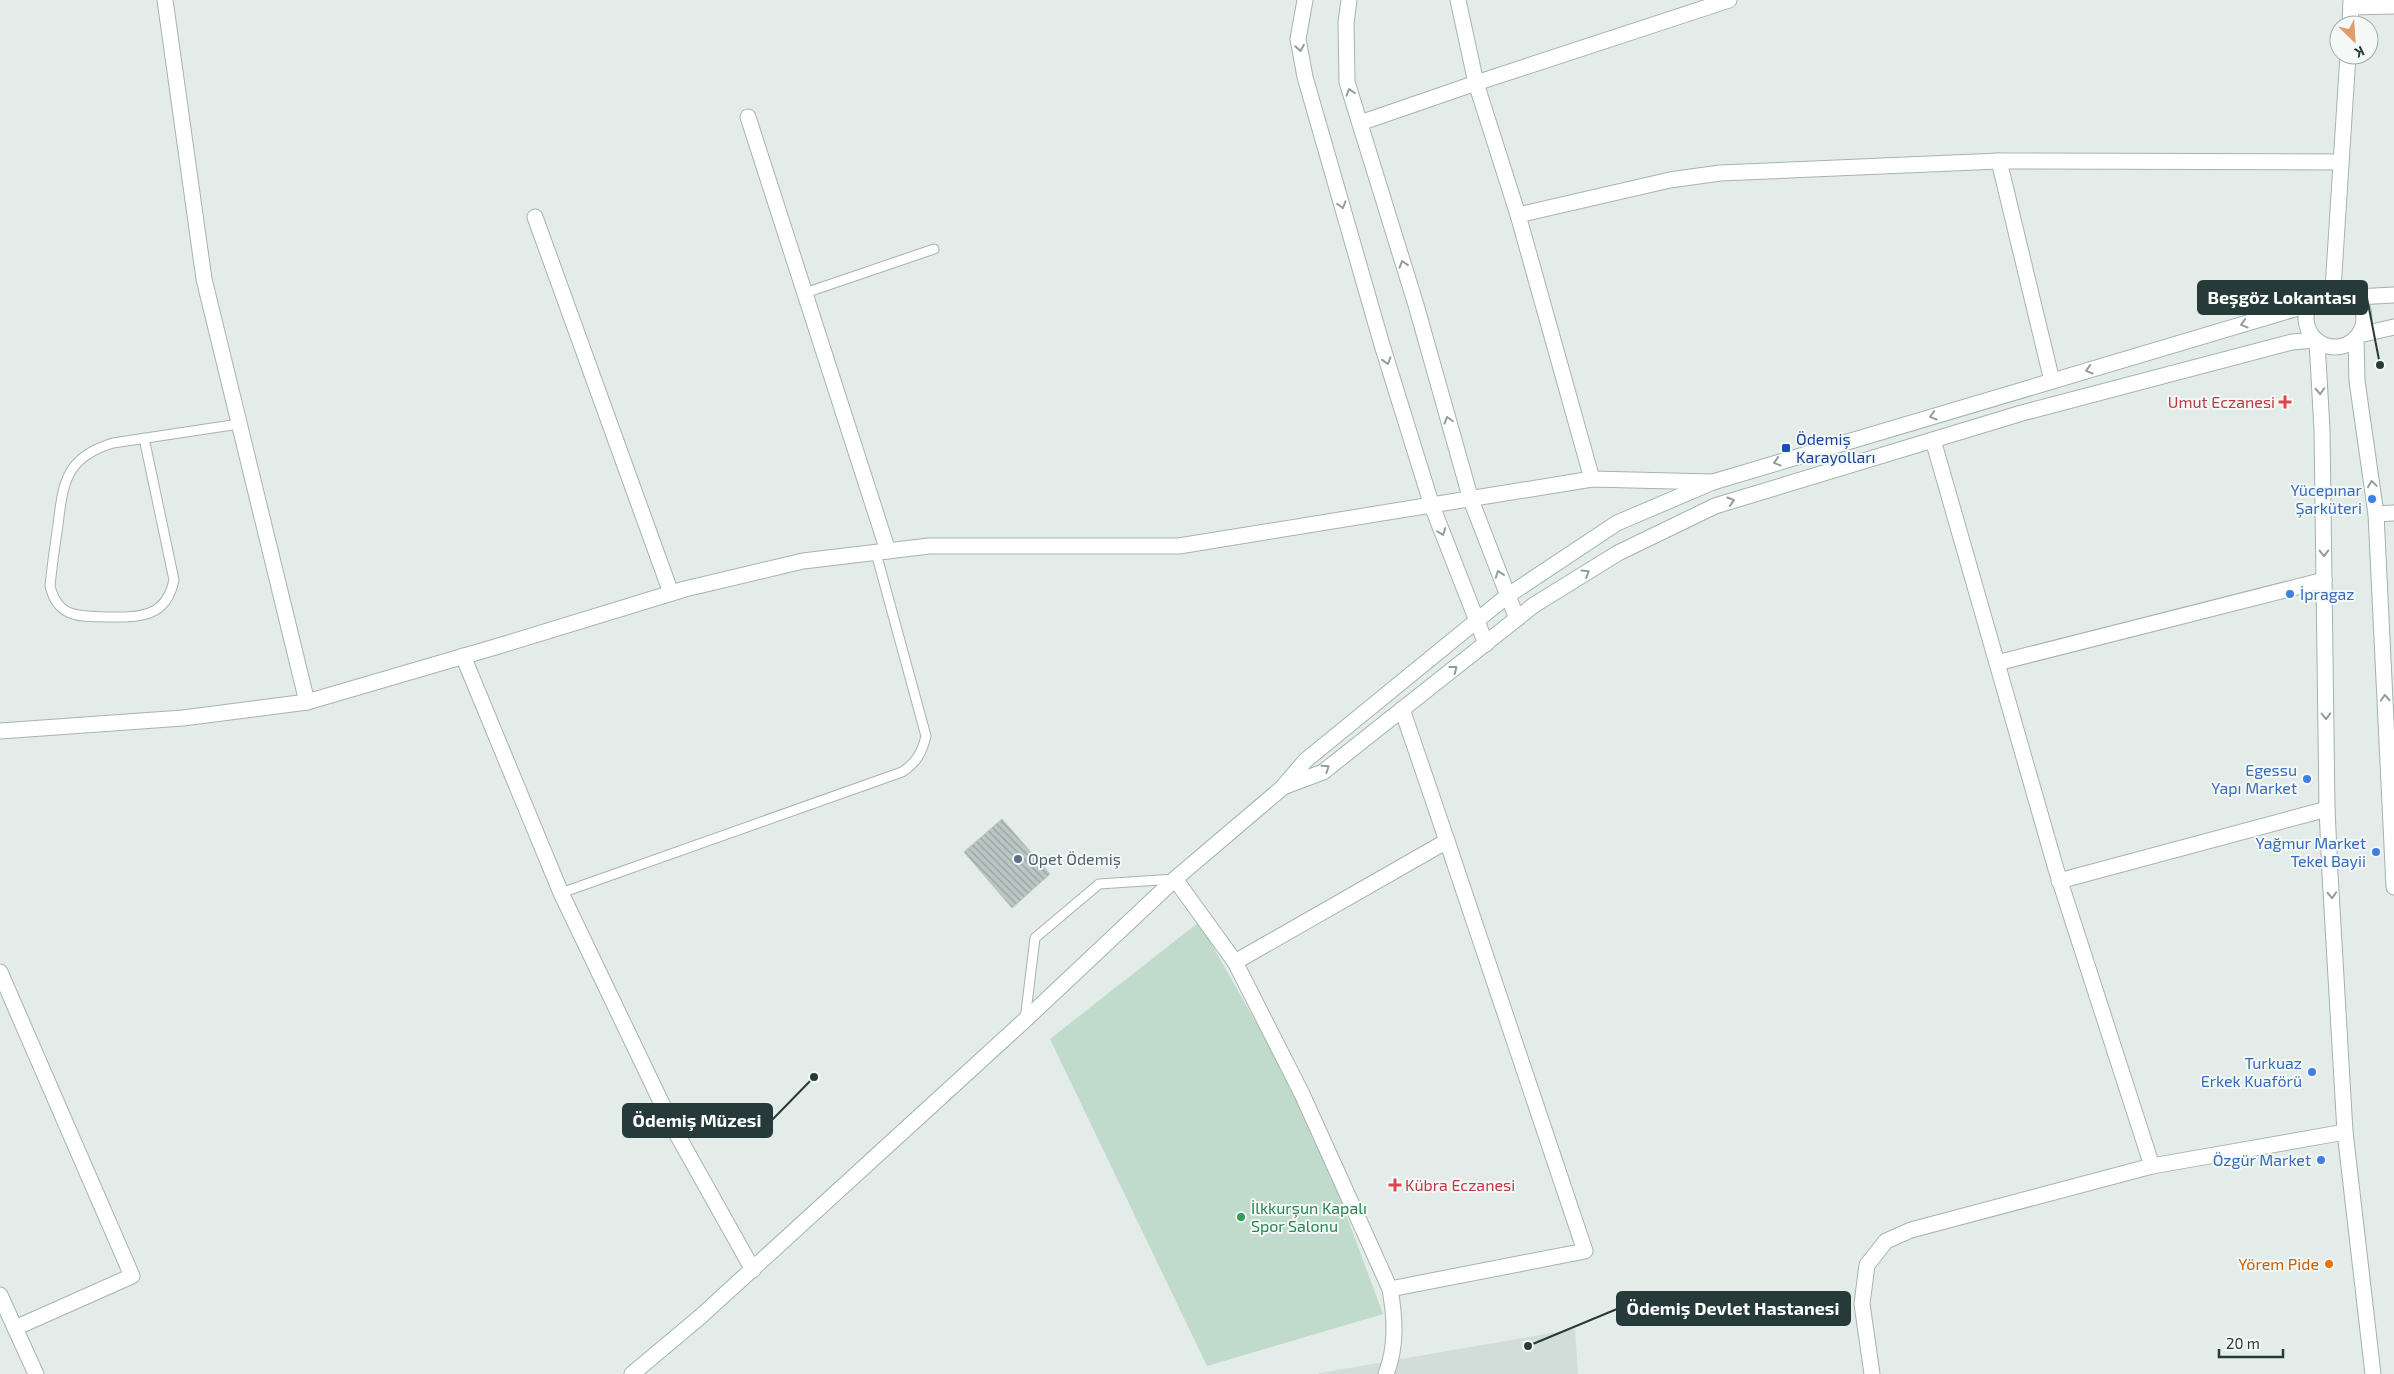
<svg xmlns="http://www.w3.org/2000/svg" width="2394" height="1374" viewBox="0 0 2394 1374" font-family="'Exo 2',sans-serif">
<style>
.built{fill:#d2dcd9}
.garden{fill:#c0dacb}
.building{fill:url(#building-back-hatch);stroke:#b7c5c1}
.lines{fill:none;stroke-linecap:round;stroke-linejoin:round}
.service-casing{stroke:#a7b3b1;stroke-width:11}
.minor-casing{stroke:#a7b3b1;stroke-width:17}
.tertiary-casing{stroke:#a7b3b1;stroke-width:17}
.secondary-casing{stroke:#a1b3af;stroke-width:17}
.service{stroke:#fff;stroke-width:9}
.minor{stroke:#fff;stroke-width:15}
.tertiary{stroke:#fff;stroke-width:15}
.secondary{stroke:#fff;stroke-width:15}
.oneway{stroke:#929d9c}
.health-dot{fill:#e0444e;stroke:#f4f9f7;stroke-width:2}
.transit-dot{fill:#1a4fb4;stroke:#f4f9f7;stroke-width:2}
.shop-dot{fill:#3f7fe0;stroke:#f4f9f7;stroke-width:2}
.service-dot{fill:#5c6f8a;stroke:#f4f9f7;stroke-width:2}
.leisure-dot{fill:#2e9e5b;stroke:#f4f9f7;stroke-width:2}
.food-dot{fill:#e8710a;stroke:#f4f9f7;stroke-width:2}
.labels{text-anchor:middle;stroke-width:4;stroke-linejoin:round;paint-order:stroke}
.health-label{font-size:16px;fill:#be3a42;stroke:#f4f9f7;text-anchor:end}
.transit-label{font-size:16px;fill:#164399;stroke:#f4f9f7;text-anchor:start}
.shop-label{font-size:16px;fill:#366cbe;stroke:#f4f9f7;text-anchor:end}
.service-label{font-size:16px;fill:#4e5e75;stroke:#f4f9f7;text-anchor:start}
.leisure-label{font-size:16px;fill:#27864d;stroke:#f4f9f7;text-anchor:start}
.food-label{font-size:16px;fill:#c56008;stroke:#f4f9f7;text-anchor:end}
.leader{fill:none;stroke:#263b39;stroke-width:2}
.callout-dot{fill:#263b39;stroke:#f4f9f7;stroke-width:2}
.callout{fill:#263b39;stroke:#263b39;stroke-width:2}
.callout-label{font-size:18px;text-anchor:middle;font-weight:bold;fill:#fff}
</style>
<defs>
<pattern id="building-back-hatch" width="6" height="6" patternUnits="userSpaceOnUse" patternTransform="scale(1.25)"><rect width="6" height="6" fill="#bac6c3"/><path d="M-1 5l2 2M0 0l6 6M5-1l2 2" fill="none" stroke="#97a29f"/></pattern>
</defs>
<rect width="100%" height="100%" fill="#e4ecea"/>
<polygon class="built" points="1575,1329 1578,1374 1317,1374 1320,1373"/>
<polygon class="garden" points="1199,922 1311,1120 1383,1314 1207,1366 1050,1039"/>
<polygon class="building" points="1002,819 1050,874 1012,908 964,852"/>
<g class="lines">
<g class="service-casing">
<g id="service">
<polyline points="805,293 934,249"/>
<path d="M144 438 174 580C166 618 140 617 108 617 80 616 58 619 50 586 52 566 55 545 58 525 63 482 66 457 113 443L239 424"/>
<path d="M561 893 902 772C916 763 922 753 926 736L876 553"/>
<polyline points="1025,1020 1035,938 1099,884 1175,879"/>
</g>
</g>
<g class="minor-casing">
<g id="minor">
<polyline points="165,0 204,279 307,702"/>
<polyline points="1458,0 1476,83 1518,215 1592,479"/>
<polyline points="2351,7 2394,6"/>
<polyline points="748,117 888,551"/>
<polyline points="1360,123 1476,83 1729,0"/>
<polyline points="1999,161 2052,381"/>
<polyline points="1518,215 1670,180 1720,173 1999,161 2341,162"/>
<polyline points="535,217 671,593"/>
<polyline points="1933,440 2056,869 2152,1166"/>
<polyline points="463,656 561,893 674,1129 753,1270"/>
<polyline points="1997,663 2324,580"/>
<polyline points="1402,709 1447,841"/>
<polyline points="0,731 183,718 307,702 502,645 685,589 803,561 929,546 1179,546 1592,479 1713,482"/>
<path d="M1175 879 1235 962 1302 1094 1390 1289C1395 1318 1397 1346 1386 1374"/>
<polyline points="2059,881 2327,809"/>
<polyline points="1235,962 1447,841 1585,1251 1390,1289"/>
<polyline points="0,972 132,1276 15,1328"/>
<polyline points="0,1295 36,1374"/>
<polyline points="1872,1374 1862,1304 1867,1265 1886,1241 1911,1230 2152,1166 2345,1132"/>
</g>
</g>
<g class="tertiary-casing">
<g id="tertiary">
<polyline points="1305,0 1298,39 1305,77 1382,345 1432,506 1486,644"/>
<polyline points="1349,0 1346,23 1347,82 1416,305 1471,500 1517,619"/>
<polyline points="2350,25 2351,0"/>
<polyline points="2333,289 2348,55"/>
<polyline points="2376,514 2394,513"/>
</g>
</g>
<g class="secondary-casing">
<g id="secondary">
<circle cx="2335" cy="318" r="29"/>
<polyline points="2356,297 2394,295"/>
<polyline points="2359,335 2394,327"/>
<polyline points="2356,338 2357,381 2376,514 2394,887"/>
<polyline points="2317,342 2322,429 2327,809 2330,874 2345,1132 2373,1374"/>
<polyline points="1283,787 1323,772 1534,605 1618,553 1715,506 2022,413 2292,342 2315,340"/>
<polyline points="632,1374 700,1317 1025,1020 1175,879 1282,788 1306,760 1507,596 1617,523 1713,482 2308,305"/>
</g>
</g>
<use href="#service" class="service"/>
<use href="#minor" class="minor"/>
<use href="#tertiary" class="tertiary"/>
<use href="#secondary" class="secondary"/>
</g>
<defs><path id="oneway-chevron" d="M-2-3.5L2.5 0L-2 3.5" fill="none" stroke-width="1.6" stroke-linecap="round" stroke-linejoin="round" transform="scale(1.25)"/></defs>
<g class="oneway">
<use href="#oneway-chevron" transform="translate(1300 48) rotate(80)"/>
<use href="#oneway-chevron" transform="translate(1350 92) rotate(-107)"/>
<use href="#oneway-chevron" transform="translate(1342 205) rotate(74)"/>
<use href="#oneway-chevron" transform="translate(1403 264) rotate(-107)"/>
<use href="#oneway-chevron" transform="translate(2244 324) rotate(163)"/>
<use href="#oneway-chevron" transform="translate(1387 361) rotate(73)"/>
<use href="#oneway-chevron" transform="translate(2089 370) rotate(163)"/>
<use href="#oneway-chevron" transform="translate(2320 391) rotate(87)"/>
<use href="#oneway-chevron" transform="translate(1933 416) rotate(164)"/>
<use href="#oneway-chevron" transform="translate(1448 420) rotate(-106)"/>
<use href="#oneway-chevron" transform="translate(1777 462) rotate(163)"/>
<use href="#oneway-chevron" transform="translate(2372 484) rotate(-98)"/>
<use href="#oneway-chevron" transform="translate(1731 501) rotate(-17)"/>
<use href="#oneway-chevron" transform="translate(1442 532) rotate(69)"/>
<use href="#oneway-chevron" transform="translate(2324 553) rotate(89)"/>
<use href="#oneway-chevron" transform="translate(1586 573) rotate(-32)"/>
<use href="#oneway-chevron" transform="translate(1499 574) rotate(-110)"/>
<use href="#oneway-chevron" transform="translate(1454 669) rotate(-38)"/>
<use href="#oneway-chevron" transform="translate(2385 698) rotate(-93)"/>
<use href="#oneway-chevron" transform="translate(2326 716) rotate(89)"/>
<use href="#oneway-chevron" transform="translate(1326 768) rotate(-34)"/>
<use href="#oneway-chevron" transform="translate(2332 895) rotate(87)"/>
</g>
<g class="health-dot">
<path d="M2282.5 394.5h5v5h5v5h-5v5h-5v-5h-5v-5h5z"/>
<path d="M1392.5 1177.5h5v5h5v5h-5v5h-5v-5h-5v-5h5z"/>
</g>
<rect class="transit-dot" x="1781" y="443" width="10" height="10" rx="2.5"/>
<g class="shop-dot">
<circle cx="2372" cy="499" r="5"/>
<circle cx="2290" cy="594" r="5"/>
<circle cx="2307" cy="779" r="5"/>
<circle cx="2376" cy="852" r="5"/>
<circle cx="2312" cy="1072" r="5"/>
<circle cx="2321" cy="1160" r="5"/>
</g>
<circle class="service-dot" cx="1018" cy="859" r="5"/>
<circle class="leisure-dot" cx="1241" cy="1217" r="5"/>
<circle class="food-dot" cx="2329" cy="1264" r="5"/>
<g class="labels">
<g class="health-label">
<text x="2275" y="408">Umut Eczanesi</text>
<text x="1405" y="1191" text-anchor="start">Kübra Eczanesi</text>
</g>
<g class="transit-label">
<text x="1796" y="445">Ödemiş<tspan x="1796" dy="18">Karayolları</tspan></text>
</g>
<g class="shop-label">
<text x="2362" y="496">Yücepınar<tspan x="2362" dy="18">Şarküteri</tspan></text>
<text x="2300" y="600" text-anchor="start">İpragaz</text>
<text x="2297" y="776">Egessu<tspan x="2297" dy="18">Yapı Market</tspan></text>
<text x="2366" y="849">Yağmur Market<tspan x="2366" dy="18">Tekel Bayii</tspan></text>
<text x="2302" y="1069">Turkuaz<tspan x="2302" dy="18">Erkek Kuaförü</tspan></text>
<text x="2311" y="1166">Özgür Market</text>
</g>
<g class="service-label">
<text x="1028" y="865">Opet Ödemiş</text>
</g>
<g class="leisure-label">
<text x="1251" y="1214">İlkkurşun Kapalı<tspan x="1251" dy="18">Spor Salonu</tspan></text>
</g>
<g class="food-label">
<text x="2319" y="1270">Yörem Pide</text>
</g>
</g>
<path class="leader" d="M2380 365L2367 298M814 1077L772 1120M1528 1346L1617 1309"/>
<g class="callout-dot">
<circle cx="2380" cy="365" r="5"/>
<circle cx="814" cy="1077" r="5"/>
<circle cx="1528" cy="1346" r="5"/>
</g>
<g class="callout">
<rect x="2198" y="281" width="169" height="33" rx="5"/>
<rect x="623" y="1104" width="149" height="33" rx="5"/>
<rect x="1617" y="1292" width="233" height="33" rx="5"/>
</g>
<g class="callout-label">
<text x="2282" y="304">Beşgöz Lokantası</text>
<text x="697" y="1127">Ödemiş Müzesi</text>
<text x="1733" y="1315">Ödemiş Devlet Hastanesi</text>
</g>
<g transform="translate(2354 40) rotate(155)"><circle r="24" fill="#f4f9f7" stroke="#a2adab"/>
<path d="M0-4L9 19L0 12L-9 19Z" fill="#e19b6c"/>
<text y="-8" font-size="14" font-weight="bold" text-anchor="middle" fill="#263b39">K</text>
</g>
<path d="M2219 1349v8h64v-8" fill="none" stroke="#263b39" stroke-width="2.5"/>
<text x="2226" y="1349" font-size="15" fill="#263b39" stroke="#f4f9f7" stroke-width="4" paint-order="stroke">20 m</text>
</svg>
